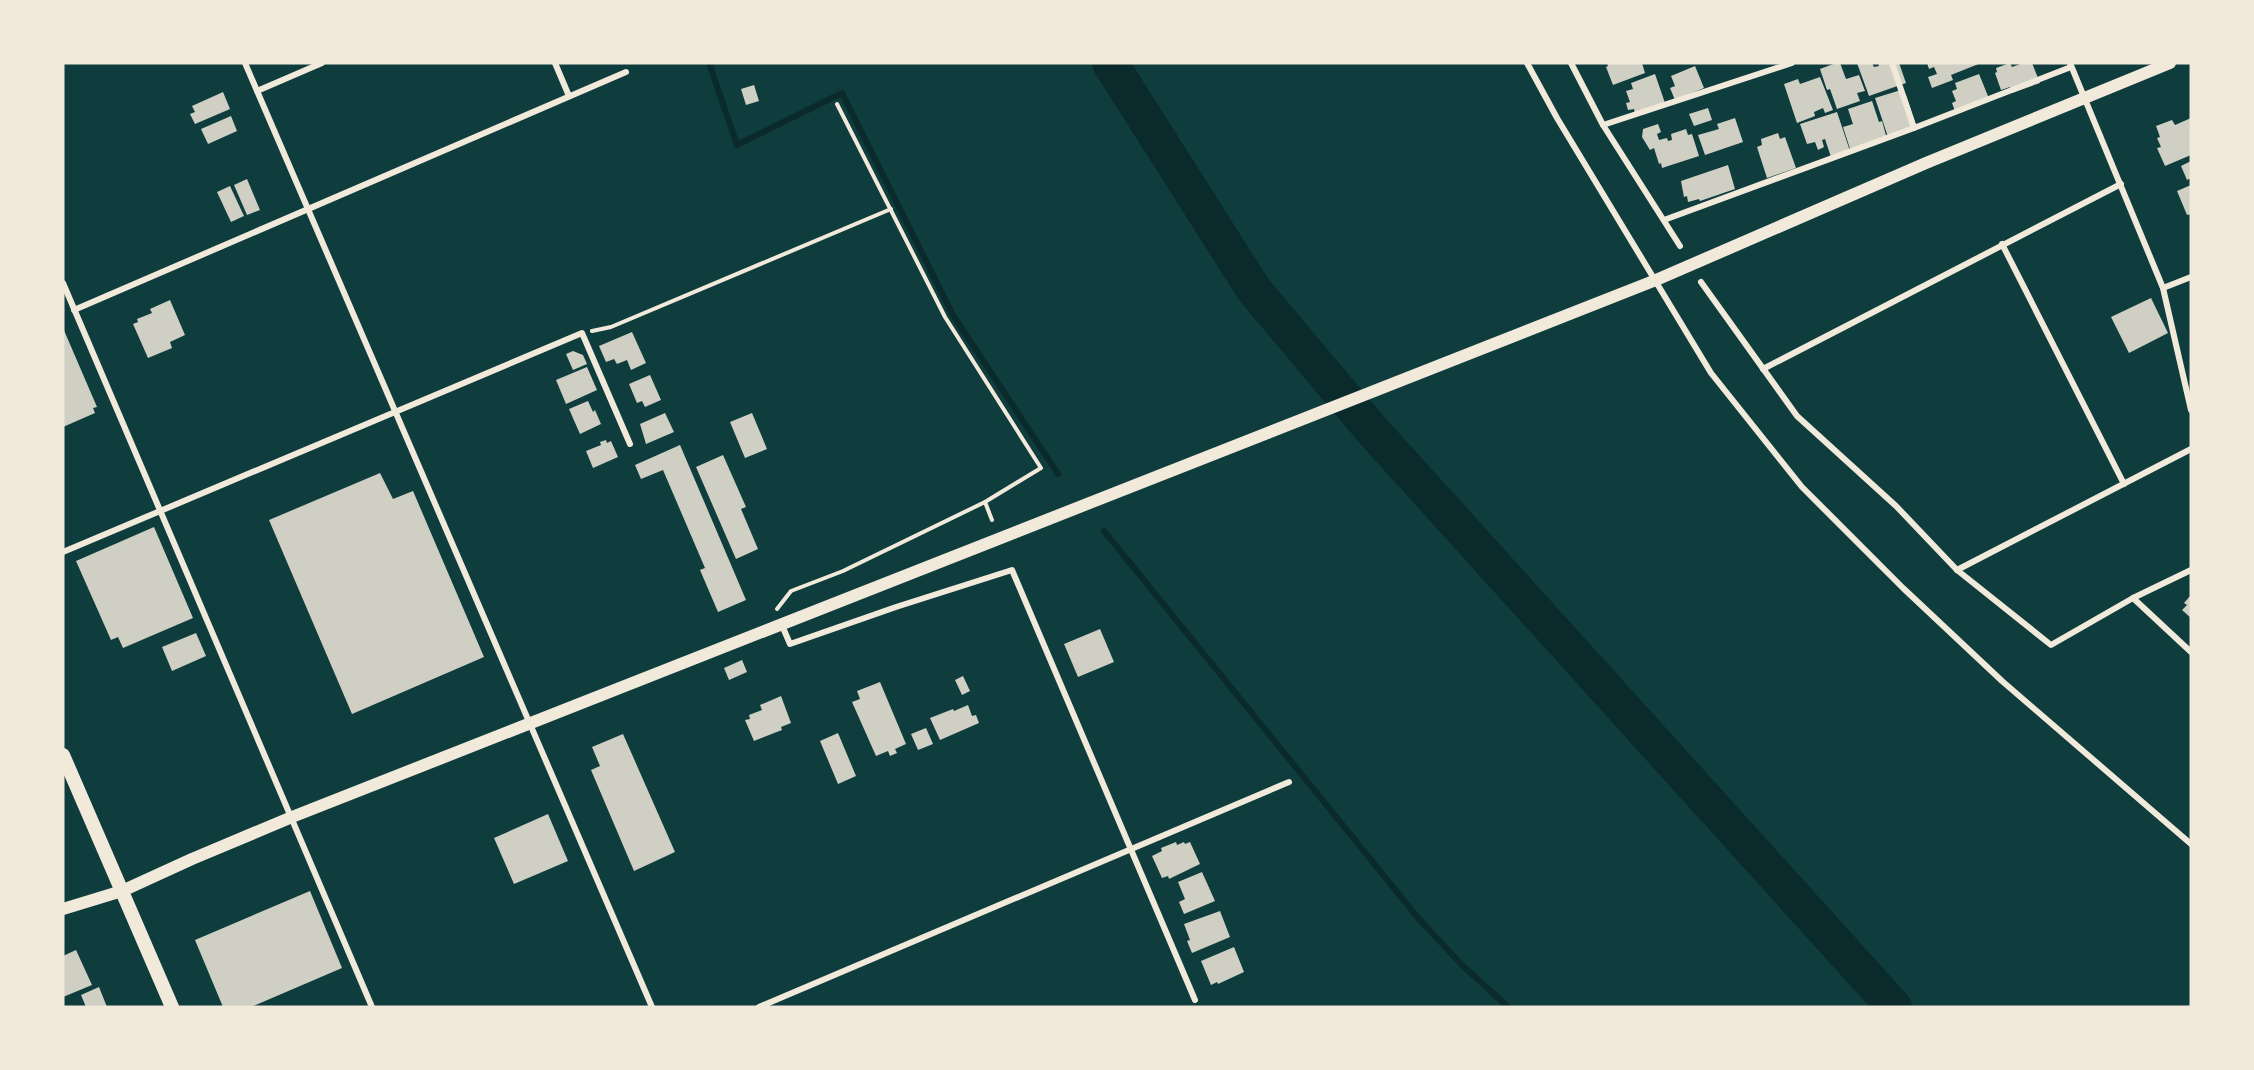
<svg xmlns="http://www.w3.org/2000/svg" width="2254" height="1070" viewBox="0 0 2254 1070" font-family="Inter,sans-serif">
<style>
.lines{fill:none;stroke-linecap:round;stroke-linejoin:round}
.stream{stroke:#0a2a2b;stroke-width:6}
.river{stroke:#0a2a2b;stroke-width:36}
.building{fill:#cfcfc3}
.path{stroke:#f1e9da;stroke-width:4}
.minor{stroke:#f1e9da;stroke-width:6}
.secondary{stroke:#f1e9da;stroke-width:12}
.trunk{stroke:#f1e9da;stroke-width:14}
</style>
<rect width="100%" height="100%" fill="#0f3d3e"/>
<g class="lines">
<g class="stream">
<polyline points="709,63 737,145 842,93 953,315 1058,474"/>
<polyline points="1104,531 1419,919 1462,965 1508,1007"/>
</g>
<polyline class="river" points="1110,63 1254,290 1372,430 1894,1007"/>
</g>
<g class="building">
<polygon points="1607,63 1642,63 1645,73 1613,85 1606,67 1608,66"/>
<polygon points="1836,63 1840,63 1846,79 1859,75 1865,91 1857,93 1860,101 1837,109 1830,89 1827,90 1820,69"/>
<polygon points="1857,63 1872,63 1874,67 1879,66 1878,63 1899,63 1906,83 1869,96"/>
<polygon points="1927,63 1981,63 1951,75 1953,80 1932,88 1928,77 1937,74 1934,67 1929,69"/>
<polygon points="2010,63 2012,67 2023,63 2032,63 2040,83 2012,93 2010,87 2001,90 1995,73 1997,72 1996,68"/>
<polygon points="1695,66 1704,88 1675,100 1670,88 1675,86 1671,76"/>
<polygon points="1655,74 1665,103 1635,114 1634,109 1628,110 1626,103 1630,102 1626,91 1633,89 1631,83"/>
<polygon points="1979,74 1990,101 1956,114 1952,103 1956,101 1952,91 1957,89 1955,83"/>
<polygon points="1820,77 1833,110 1825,113 1823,108 1814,112 1815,116 1797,123 1784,84 1798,79 1800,84"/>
<polygon points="754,85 759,101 746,105 741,89"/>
<polygon points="1901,90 1903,97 1906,95 1917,128 1888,137 1875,98"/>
<polygon points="223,92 230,109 195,124 190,114 195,112 192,106"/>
<polygon points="1872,101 1879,122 1882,121 1887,139 1851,152 1843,127 1853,124 1848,109"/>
<polygon points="1708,108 1712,120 1694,126 1689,114"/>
<polygon points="1837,112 1850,151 1831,157 1825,139 1822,140 1824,147 1818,150 1815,142 1807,144 1800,124"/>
<polygon points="231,116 237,131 208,144 201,129"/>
<polygon points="1735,118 1743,142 1705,155 1698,135 1719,129 1717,124"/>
<polygon points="2191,118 2191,155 2165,166 2157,148 2161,147 2157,138 2160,137 2156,126 2172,120 2175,125"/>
<polygon points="1658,124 1661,132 1657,134 1659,140 1667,138 1668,141 1672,140 1671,134 1686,129 1688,135 1692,134 1699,156 1662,168 1661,163 1659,164 1654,148 1650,150 1642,137 1643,129"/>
<polygon points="1778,133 1780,139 1785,137 1796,168 1767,178 1757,147 1762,145 1761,139"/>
<polygon points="2191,161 2191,178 2187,180 2181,166"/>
<polygon points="1728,165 1735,189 1700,201 1699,199 1688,202 1687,196 1684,197 1681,181"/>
<polygon points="247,179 260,210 247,215 234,185"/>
<polygon points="2191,185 2191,214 2187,215 2177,191"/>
<polygon points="230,186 244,216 231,222 217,192"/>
<polygon points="2151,298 2168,333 2129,353 2111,317"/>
<polygon points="170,300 185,335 170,342 172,348 148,358 133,324 138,322 137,319 152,313 150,309"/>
<polygon points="63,328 97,407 93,408 95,413 63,427"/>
<polygon points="632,332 646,363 631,370 627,360 617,364 614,359 606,362 599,346"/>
<polygon points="573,351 583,355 587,364 573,370 566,354"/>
<polygon points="587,367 597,390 566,404 556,380"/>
<polygon points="650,375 661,400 645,407 642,401 637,403 629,384"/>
<polygon points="588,401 593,412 595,410 601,424 580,434 569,409"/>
<polygon points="665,413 674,432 646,444 640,424"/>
<polygon points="752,413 767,449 745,458 730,422"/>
<polygon points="606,440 607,443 611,441 618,457 593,468 586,451 601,445 600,442"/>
<polygon points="680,445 746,600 718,612 700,570 705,568 663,470 641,479 635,465"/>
<polygon points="723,455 746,507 741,509 758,549 736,559 696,467"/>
<polygon points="380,473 393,499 413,491 484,657 352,714 269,520"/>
<polygon points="154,527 193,618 123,648 118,637 111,640 76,561"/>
<polygon points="2191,595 2191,618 2182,610 2187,605 2184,603"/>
<polygon points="1100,629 1114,662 1078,677 1064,644"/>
<polygon points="196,633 206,656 172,671 162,647"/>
<polygon points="742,660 747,672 729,680 724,668"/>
<polygon points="963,676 970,691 962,695 955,680"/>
<polygon points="880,682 906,744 895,749 897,753 890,756 888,751 876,756 852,702 860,699 857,691"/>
<polygon points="781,696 791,723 781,727 782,730 754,741 745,720 750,719 749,715 762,710 760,705"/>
<polygon points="968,705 972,716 976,715 979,723 940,740 930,718 953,709 954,711"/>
<polygon points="926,728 933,744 918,750 911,734"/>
<polygon points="838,733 856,776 838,784 820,741"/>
<polygon points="623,734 675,852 634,871 591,770 600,766 592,747"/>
<polygon points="548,814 568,861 514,884 494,838"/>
<polygon points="1176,842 1177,845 1184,842 1185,844 1190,842 1200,864 1169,879 1168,876 1162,878 1152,856 1162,851 1161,848"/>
<polygon points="1202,872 1215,901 1184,914 1179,902 1185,899 1178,882"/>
<polygon points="310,891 342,968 251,1007 223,1007 195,940"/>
<polygon points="1220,911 1230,937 1192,953 1187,941 1190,940 1184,924"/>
<polygon points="1234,947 1244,972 1218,984 1217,982 1211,985 1201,961"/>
<polygon points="76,950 92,985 63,997 63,956"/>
<polygon points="99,987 107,1007 86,1007 81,995"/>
</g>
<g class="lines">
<g class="path">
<polyline points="837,104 945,317 1041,468 985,502 992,520"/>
<polyline points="592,331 611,327 891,209"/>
<polyline points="777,609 791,591 843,571 985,502"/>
</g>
<g class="minor">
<polyline points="245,63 652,1007"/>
<polyline points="555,63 569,96"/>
<polyline points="1527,63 1557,118 1711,373 1802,487 1903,588 2002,681 2191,844"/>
<polyline points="1571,63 1603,125 1680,246"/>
<polyline points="1892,63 1914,128"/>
<polyline points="2070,63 2163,288 2191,410"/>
<polyline points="257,91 322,63"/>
<polyline points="1603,125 1792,63"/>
<polyline points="1664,220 1914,128 2071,67"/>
<polyline points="2002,244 2124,484"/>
<polyline points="1701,282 1797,416 1896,506 1957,570 2051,645 2133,598 2191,570"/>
<polyline points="63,283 372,1007"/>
<polyline points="2163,288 2191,277"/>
<polyline points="74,310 626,72"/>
<polyline points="1763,369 2121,184"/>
<polyline points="63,552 582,333 630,444"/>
<polyline points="1957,570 2191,449"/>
<polyline points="2133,598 2191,652"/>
<polyline points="781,623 790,644 896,607 1012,570 1195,1000"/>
<polyline points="759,1007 1289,782"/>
</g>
<polyline class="secondary" points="63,909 122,891 192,859 292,817 1656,280 1926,163 2170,63"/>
<polyline class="trunk" points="63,755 172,1007"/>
</g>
<rect width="2254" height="1070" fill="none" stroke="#f1e9da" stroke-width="129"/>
</svg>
